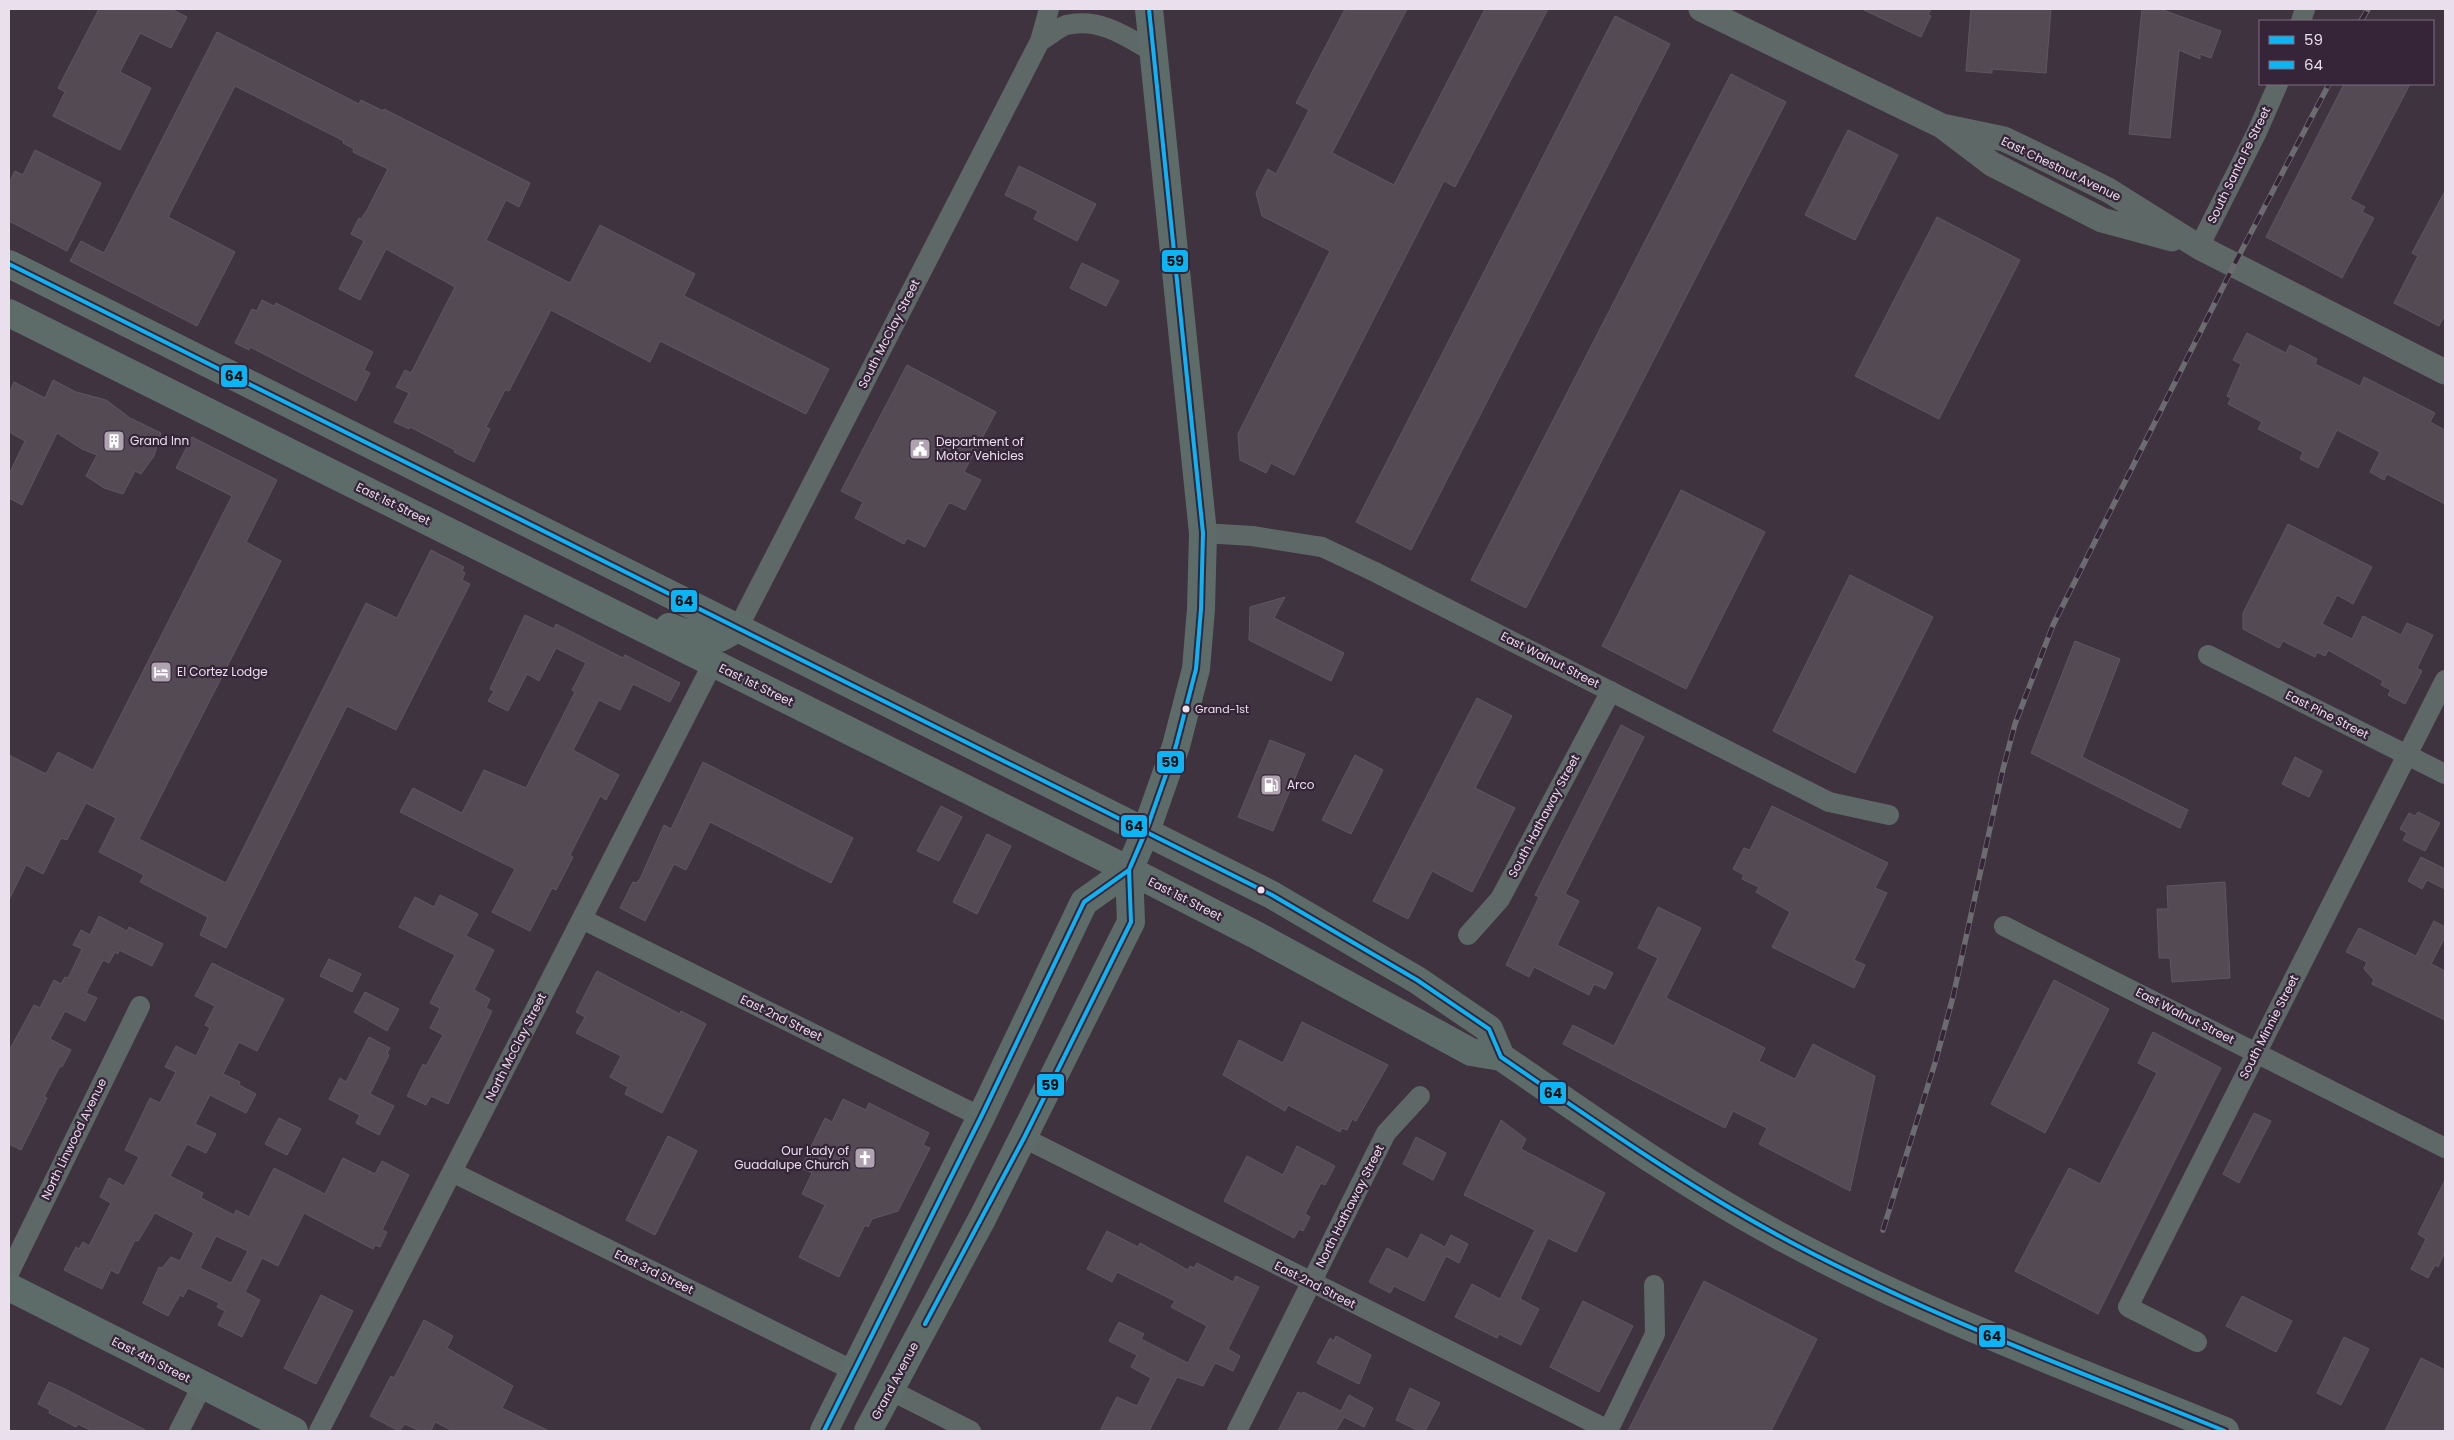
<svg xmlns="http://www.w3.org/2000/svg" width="2454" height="1440" font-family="Poppins,sans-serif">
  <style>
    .building { fill: #534a54; stroke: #5f5760; fill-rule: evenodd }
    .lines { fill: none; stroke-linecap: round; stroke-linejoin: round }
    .minor { stroke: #5e6967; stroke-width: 20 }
    .tertiary { stroke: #5e6967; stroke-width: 25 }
    .secondary { stroke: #5d6c69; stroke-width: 28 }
    .rail-casing { stroke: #6b6c6f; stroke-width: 5.5 }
    .rail { stroke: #362439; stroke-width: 4; stroke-dasharray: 11; stroke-linecap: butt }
    .bus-1-casing { stroke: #362439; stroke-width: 8 }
    .bus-2-casing { stroke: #362439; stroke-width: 8 }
    .bus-1 { stroke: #0db4f3; stroke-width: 4 }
    .bus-2 { stroke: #0db4f3; stroke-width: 4 }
    .bus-dot { fill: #eadfec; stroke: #362439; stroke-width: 2 }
    .labels { text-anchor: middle; stroke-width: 4.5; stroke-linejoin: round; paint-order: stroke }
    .bus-label { font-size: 11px; fill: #eadfec; stroke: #362439; text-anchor: start }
    .street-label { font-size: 12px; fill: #eadfec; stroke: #362439 }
    .poi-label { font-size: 12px; fill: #eadfec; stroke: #362439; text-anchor: start }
    .line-badge { stroke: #362439; stroke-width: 2 }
    .pale-badge-label { font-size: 14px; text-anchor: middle; font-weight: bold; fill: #111 }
  </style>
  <rect width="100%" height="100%" fill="#3e333f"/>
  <path class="building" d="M99 9H171L187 17 171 48 140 33 120 72 151 88 120 150 53 116 65 92 58 88Z
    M1345 9H1407L1332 153 1394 185 1485 9H1548L1455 187 1444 181 1294 475 1271 463 1266 473 1240 460 1238 434 1330 251 1262 216 1256 193 1268 169 1276 174 1309 110 1296 103Z
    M1862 9H1931L1928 15 1931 16 1921 37Z
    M1971 9H2051L2046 73 1992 69V73L1966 71Z
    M2142 9H2160L2221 31 2211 58 2200 54V59L2179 50 2170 138 2129 134Z
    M1615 16 1670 44 1411 550 1356 522Z
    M217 32 359 104 361 100 383 111 384 109 530 183 519 207 506 200 486 240 570 283 600 225 695 274 684 296 829 369 806 414 660 341 650 362 551 310 509 391 505 390 486 427 490 429 474 462 454 452 455 450 410 427 409 429 394 422 409 393 396 387 405 370 411 373 455 287 386 249 360 300 339 289 364 241 351 234 359 218 361 219 367 210 388 169 353 152 354 149 343 143 344 141 235 86 168 217 235 252 197 326 70 261 81 241 104 253Z
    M1731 74 1786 102 1526 608 1471 580Z
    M2344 84H2410L2350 199 2365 207 2362 212 2374 218 2342 278 2266 237Z
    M1848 130 1898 155 1855 240 1805 215Z
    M35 150 101 183 67 251 9 221V183L15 171 23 175Z
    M1019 166 1096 204 1077 241 1034 219 1038 211 1005 195Z
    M2445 191V315L2439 326 2394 303 2418 256 2412 253Z
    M1937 217 2020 260 1939 419 1855 376Z
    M1082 263 1119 281 1106 306 1070 288Z
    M262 300 274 306 276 303 373 352 364 370 370 373 356 401 250 347 249 350 235 343 252 309 257 311Z
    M2247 333 2286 353 2290 345 2317 359 2315 364 2360 386 2364 377 2435 413 2430 422 2445 430V504L2387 474 2384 480 2370 472 2380 452 2337 430 2318 468 2300 459 2303 452 2258 429 2262 422 2228 404 2231 398 2227 396 2241 364 2233 360Z
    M907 365 996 412 964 472 981 480 965 510 951 503 948 504 925 547 907 538 904 544 855 518 863 502 841 491Z
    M53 380 76 392 106 400 130 418 161 433 154 456 141 474 135 471 123 494 104 488 86 476 97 455 82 449 57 433 22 505 9 498V474L25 441 9 432V393L14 382 45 398Z
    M192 437 277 480 246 542 281 561 139 839 226 883 366 603 397 618 431 550 464 567 462 571 465 573 462 580 470 584 396 730 347 706 226 948 200 935 208 917 140 882 144 875 99 852 116 818 86 803 67 840 61 838 43 874 26 865 9 900V755L46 774 58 752 93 770 232 496 176 468Z
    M1681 490 1765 532 1686 689 1602 646Z
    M2288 524 2372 567 2353 604 2337 595 2322 624 2352 639 2363 616 2401 635 2407 623 2433 635 2417 668 2422 671 2405 704 2388 695 2391 690 2381 685 2383 681 2328 650 2325 656 2317 652 2315 657 2283 641 2279 648 2243 629V613Z
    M1850 575 1933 617 1855 773 1773 731Z
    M1285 597 1274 618 1344 653 1331 681 1249 640 1250 607Z
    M525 615 554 629 556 624 623 658 625 655 680 683 670 702 633 684 620 710 599 700 573 750 619 775 606 800 600 796 570 855 573 857 556 890 552 888 530 931 492 912 515 869 400 812 413 788 462 813 484 770 526 788 575 692 572 690 586 663 556 648 539 681 527 674 508 711 488 701 494 691 490 689Z
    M2075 641 2120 659 2082 757 2188 810 2180 828 2031 753Z
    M1477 698 1512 716 1475 788 1515 808 1472 892 1432 871 1408 919 1373 901Z
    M1621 725 1644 737 1565 894 1579 901 1557 945 1613 973 1605 989 1594 984 1589 995 1534 967 1529 977 1506 965 1539 897 1535 895Z
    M1270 740 1305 754 1273 831 1238 817Z
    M1355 755 1383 770 1351 834 1322 820Z
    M2295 757 2322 771 2309 797 2282 784Z
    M703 762 853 838 831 883 710 822 686 870 674 864 645 921 620 908 633 882 636 883 640 879 664 825 671 829Z
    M941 806 962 817 939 861 917 851Z
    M1772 806 1888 863 1875 888 1887 893 1854 960 1865 965 1854 988 1772 947 1790 912 1756 892 1759 887 1742 879 1744 875 1733 869 1744 848 1750 850Z
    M2418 812 2440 823 2425 851 2403 840 2407 833 2400 829 2409 813 2415 816Z
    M987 834 1011 846 977 914 953 902Z
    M2421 857 2445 869V889L2427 880 2422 889 2408 881Z
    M2225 882 2230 978 2172 982 2170 958H2159L2157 909H2168L2167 886Z
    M440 895 478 914 466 936 494 950 474 990 490 999 486 1008 492 1011 448 1104 431 1096 426 1105 407 1096 423 1064 426 1066 443 1035 430 1028 440 1008 430 1003 455 955 399 927 415 897 434 907Z
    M1658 907 1701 928 1666 998 1765 1048 1759 1061 1795 1079 1813 1044 1875 1076 1850 1191 1759 1144 1767 1128 1733 1111 1725 1128 1563 1044 1573 1025 1614 1046 1658 958 1638 948Z
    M99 916 127 931 129 927 163 944 152 966 119 950 118 954 115 952 109 963 103 960 86 993 97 998 85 1021 65 1011 50 1039 71 1050 62 1067 60 1066 44 1097 47 1098 21 1150 9 1144V1051L34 1005 40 1008 54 980 61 984 65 977 68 978 82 949 73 945 81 930 90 935Z
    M2434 921 2445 927V937L2431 964 2445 971V1020L2372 984 2374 980 2364 969 2367 962 2346 952 2359 928 2416 956Z
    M329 959 361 974 352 992 320 976Z
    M212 963 284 999 257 1051 239 1042 223 1074 240 1082 239 1085 256 1094 246 1113 210 1095 195 1124 216 1134 206 1153 187 1144 170 1176 203 1193 201 1198 234 1215 236 1210 249 1217 274 1168 325 1194 343 1158 375 1174 382 1161 409 1175 382 1230 387 1232 380 1247 375 1245 373 1249 304 1213 278 1266 262 1258 245 1292 260 1300 242 1337 218 1325 225 1311 217 1307 219 1303 188 1288 183 1297 180 1295 168 1316 143 1303 159 1267 162 1268 171 1257 180 1261 194 1233 155 1213 138 1241 135 1240 118 1274 111 1270 102 1289 64 1270 76 1247 79 1249 83 1242 89 1246 111 1203 100 1197 109 1178 124 1186 139 1157 125 1150 150 1098 160 1103 176 1072 165 1067 176 1046 196 1056 210 1028 205 1025 215 1006 195 996ZM216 1236 248 1251 231 1283 200 1268Z
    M597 971 680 1014 681 1011 706 1024 662 1113 625 1094 628 1087 610 1077 621 1056 576 1033 585 1017 576 1012Z
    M2054 980 2109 1009 2045 1133 1991 1104Z
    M365 992 399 1009 387 1031 354 1012Z
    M1302 1022 1388 1065 1356 1121 1352 1119 1347 1130 1342 1128 1340 1132 1288 1105 1285 1111 1223 1075 1239 1040 1283 1063Z
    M2153 1032 2221 1068 2098 1314 2015 1271 2069 1168 2100 1184 2157 1073 2138 1063Z
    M369 1037 390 1048 387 1053 389 1055 370 1094 394 1106 379 1135 356 1123 360 1115 329 1099 340 1078 346 1082Z
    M843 1099 866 1110 869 1103 929 1133 923 1145 930 1148 898 1211 872 1219 868 1227 865 1225 839 1277 799 1257 825 1205 802 1194 812 1173 801 1168 825 1118 832 1122Z
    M2254 1113 2271 1121 2239 1183 2223 1174Z
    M279 1118 301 1129 287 1155 265 1144Z
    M1501 1120 1526 1139 1521 1149 1605 1193 1576 1252 1548 1238 1520 1299 1539 1309 1521 1345 1499 1334 1497 1338 1455 1317 1472 1284 1500 1299 1535 1230 1464 1195Z
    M668 1136 697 1151 655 1235 626 1220Z
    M1416 1137 1446 1153 1433 1180 1403 1164Z
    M1297 1146 1335 1166 1325 1185 1321 1183 1305 1214 1310 1217 1303 1231 1299 1229 1294 1238 1224 1201 1247 1156 1283 1175Z
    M2445 1180V1252L2438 1267 2435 1265 2428 1278 2411 1269 2426 1239 2418 1234Z
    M1107 1231 1138 1247 1140 1243 1188 1270 1190 1266 1194 1268 1197 1263 1233 1282 1236 1276 1259 1287 1228 1349 1240 1356 1233 1371 1215 1363 1203 1386 1177 1377 1149 1431H1100L1117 1397 1137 1406 1151 1378 1131 1367 1137 1355 1109 1341 1119 1322 1144 1334 1141 1339 1188 1363 1207 1326 1171 1307 1175 1301 1117 1272 1112 1282 1087 1269Z
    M1421 1234 1445 1247 1451 1235 1468 1244 1459 1263 1446 1256 1424 1301 1394 1286 1390 1293 1369 1282 1387 1248 1408 1259Z
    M1704 1281 1817 1339 1771 1431H1628Z
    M321 1295 353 1311 316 1384 284 1368Z
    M2242 1296 2292 1321 2276 1352 2226 1326Z
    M1583 1301 1633 1326 1599 1392 1550 1367Z
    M424 1320 453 1336 447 1348 513 1386 502 1408 549 1431H453L435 1422 431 1431H420L405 1424 399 1431 370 1416 391 1376 394 1378Z
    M1336 1336 1371 1355 1359 1384 1317 1363 1330 1338 1334 1341Z
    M2344 1337 2369 1349 2341 1405 2317 1393Z
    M2421 1358 2445 1370V1425L2442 1431H2385Z
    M49 1382 63 1388 147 1431H92L78 1424 76 1427 49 1413 50 1410 38 1404Z
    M1410 1388 1440 1403 1425 1431H1419L1396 1420Z
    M1298 1392 1302 1394 1303 1392 1341 1411 1349 1395 1373 1408 1364 1427 1344 1417 1336 1431H1278Z"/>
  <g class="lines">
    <path class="minor" d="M2301 21 2305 9
      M1040 41C1048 37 1058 28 1066 25 1099 17 1126 36 1153 52
      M2199 247 2257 132 2278 84
      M1203 533 1252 536 1322 547 1375 572 1829 802 1889 815
      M738 628 1040 41 1049 9
      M2208 655 2445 774
      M582 919 981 1117
      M2004 926 2445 1148
      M1468 935 1500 899 1611 691
      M1024 1138 1608 1430
      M452 1172 856 1372
      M9 1273 140 1006
      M2197 1342 2128 1307 2445 680
      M890 1390 971 1431
      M179 1431 202 1386
      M319 1431 713 663
      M1237 1431 1386 1133 1420 1096
      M1608 1431 1655 1334 1654 1285"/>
    <path class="tertiary" d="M1701 9 1942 126 1992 164 2102 220 2172 239
      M1942 126 2004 139 2025 149 2108 190 2199 247 2445 372"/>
    <path class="secondary" d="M9 264 1272 895 1417 980 1489 1029 1501 1057
      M9 313 1129 870 1256 935 1471 1052 1501 1057C1591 1118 1678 1181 1774 1233 1918 1312 2073 1369 2225 1431
      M669 627 696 637 720 638 738 628
      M9 1287 294 1431
      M824 1431 981 1117 1084 902 1129 870
      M868 1431 983 1217 1131 922 1129 870 1146 831 1176 746 1196 669 1201 609 1203 533 1149 9"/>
    <g class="rail-casing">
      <path id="rail" d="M2361 21 2368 9
        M1883 1230 1935 1063 1953 997 2003 769 2015 724 2053 625 2234 265 2329 84"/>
    </g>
    <use href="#rail" class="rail"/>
    <g class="bus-1-casing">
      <path id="bus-1" d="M925 1324 1024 1138 1131 922 1129 870 1143 837
        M824 1431 981 1117 1084 902 1129 870 1146 831 1176 746 1196 669 1201 609 1203 533 1149 9"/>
    </g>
    <g class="bus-2-casing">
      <path id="bus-2" d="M9 264 1272 895 1417 980 1489 1029 1501 1057C1590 1118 1679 1181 1774 1233 1918 1312 2073 1369 2225 1431"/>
    </g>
    <use href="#bus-1" class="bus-1"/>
    <use href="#bus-2" class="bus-2"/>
  </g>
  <defs>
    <g id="building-square" transform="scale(1.125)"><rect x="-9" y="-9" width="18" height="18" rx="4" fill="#aea3af" stroke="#362439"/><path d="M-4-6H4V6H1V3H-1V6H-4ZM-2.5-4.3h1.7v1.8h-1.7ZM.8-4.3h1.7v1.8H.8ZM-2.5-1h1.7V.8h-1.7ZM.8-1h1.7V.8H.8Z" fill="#fff"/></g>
    <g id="civic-square" transform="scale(1.125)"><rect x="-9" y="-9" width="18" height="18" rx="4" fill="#aea3af" stroke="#362439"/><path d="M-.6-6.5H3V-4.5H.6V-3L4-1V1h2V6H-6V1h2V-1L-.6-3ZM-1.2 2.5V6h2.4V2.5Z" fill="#fff"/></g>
    <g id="hotel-square" transform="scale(1.125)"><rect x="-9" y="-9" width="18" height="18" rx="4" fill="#aea3af" stroke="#362439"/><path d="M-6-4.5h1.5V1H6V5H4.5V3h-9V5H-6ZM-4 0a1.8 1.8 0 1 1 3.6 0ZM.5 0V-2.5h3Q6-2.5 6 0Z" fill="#fff"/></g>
    <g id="fuel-square" transform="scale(1.125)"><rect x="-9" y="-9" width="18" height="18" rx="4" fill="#aea3af" stroke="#362439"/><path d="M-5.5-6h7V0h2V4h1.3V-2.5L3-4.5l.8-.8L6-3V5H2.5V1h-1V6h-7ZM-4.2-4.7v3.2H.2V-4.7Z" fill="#fff"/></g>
    <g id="church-square" transform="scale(1.125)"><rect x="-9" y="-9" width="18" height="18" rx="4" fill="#aea3af" stroke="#362439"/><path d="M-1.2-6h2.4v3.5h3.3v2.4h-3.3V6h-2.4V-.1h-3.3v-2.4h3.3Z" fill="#fff"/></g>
  </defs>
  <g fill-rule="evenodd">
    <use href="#building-square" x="114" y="441"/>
    <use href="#civic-square" x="920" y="449"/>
    <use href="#hotel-square" x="161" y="672"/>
    <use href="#fuel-square" x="1271" y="785"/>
    <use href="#church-square" x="865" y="1158"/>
  </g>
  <g class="bus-dot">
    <circle cx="1186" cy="709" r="4.5"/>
    <circle cx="1261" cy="890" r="4.5"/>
  </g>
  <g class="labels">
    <g class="bus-label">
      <text x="1195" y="713">Grand-1st</text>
    </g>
    <g class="street-label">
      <text transform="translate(2239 165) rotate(-64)" y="4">South Santa Fe Street</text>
      <text transform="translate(2061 169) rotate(26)" y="4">East Chestnut Avenue</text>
      <text transform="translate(889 334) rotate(-63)" y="4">South McClay Street</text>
      <text transform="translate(393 504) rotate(26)" y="4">East 1st Street</text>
      <text transform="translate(1550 660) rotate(27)" y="4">East Walnut Street</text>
      <text transform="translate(756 685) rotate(26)" y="4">East 1st Street</text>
      <text transform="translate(2327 715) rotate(27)" y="4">East Pine Street</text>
      <text transform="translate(1544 816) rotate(-62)" y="4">South Hathaway Street</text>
      <text transform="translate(1185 899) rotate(27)" y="4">East 1st Street</text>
      <text transform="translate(2185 1016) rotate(27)" y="4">East Walnut Street</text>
      <text transform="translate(781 1018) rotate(26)" y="4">East 2nd Street</text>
      <text transform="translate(2269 1027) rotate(-63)" y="4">South Minnie Street</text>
      <text transform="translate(516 1047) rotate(-63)" y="4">North McClay Street</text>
      <text transform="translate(74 1139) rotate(-64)" y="4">North Linwood Avenue</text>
      <text transform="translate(1350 1206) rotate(-63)" y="4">North Hathaway Street</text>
      <text transform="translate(654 1272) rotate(26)" y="4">East 3rd Street</text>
      <text transform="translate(1315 1285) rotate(27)" y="4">East 2nd Street</text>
      <text transform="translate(151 1360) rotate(27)" y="4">East 4th Street</text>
      <text transform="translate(895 1381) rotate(-62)" y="4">Grand Avenue</text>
    </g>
    <g class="poi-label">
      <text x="130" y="445">Grand Inn</text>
      <text x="936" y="446">Department of<tspan x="936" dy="14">Motor Vehicles</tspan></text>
      <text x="177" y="676">El Cortez Lodge</text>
      <text x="1287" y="789">Arco</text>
      <text x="849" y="1155" text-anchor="end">Our Lady of<tspan x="849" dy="14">Guadalupe Church</tspan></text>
    </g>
  </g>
  <g class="line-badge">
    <rect x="1161" y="249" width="28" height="24" rx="5" fill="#0db4f3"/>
    <rect x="220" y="364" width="28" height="24" rx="5" fill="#0db4f3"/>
    <rect x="670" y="589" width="28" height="24" rx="5" fill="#0db4f3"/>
    <rect x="1156" y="750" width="29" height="24" rx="5" fill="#0db4f3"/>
    <rect x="1120" y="814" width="28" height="24" rx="5" fill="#0db4f3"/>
    <rect x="1036" y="1073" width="29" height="24" rx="5" fill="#0db4f3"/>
    <rect x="1539" y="1081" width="28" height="24" rx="5" fill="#0db4f3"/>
    <rect x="1978" y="1324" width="28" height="24" rx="5" fill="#0db4f3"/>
  </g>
  <g class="pale-badge-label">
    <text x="1175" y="266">59</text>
    <text x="234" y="381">64</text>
    <text x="684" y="606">64</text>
    <text x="1170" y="767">59</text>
    <text x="1134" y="831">64</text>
    <text x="1050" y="1090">59</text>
    <text x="1553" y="1098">64</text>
    <text x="1992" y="1341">64</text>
  </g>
  <rect width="2454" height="1440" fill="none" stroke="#eadfec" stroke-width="20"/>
  <rect x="2259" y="20" width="175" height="65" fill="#362439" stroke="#7e6f81"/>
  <rect x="2269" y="36" width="25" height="8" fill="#0db4f3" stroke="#7e6f81"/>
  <text x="2304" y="45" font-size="15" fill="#eadfec">59</text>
  <rect x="2269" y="61" width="25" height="8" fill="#0db4f3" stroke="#7e6f81"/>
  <text x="2304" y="70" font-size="15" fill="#eadfec">64</text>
</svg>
